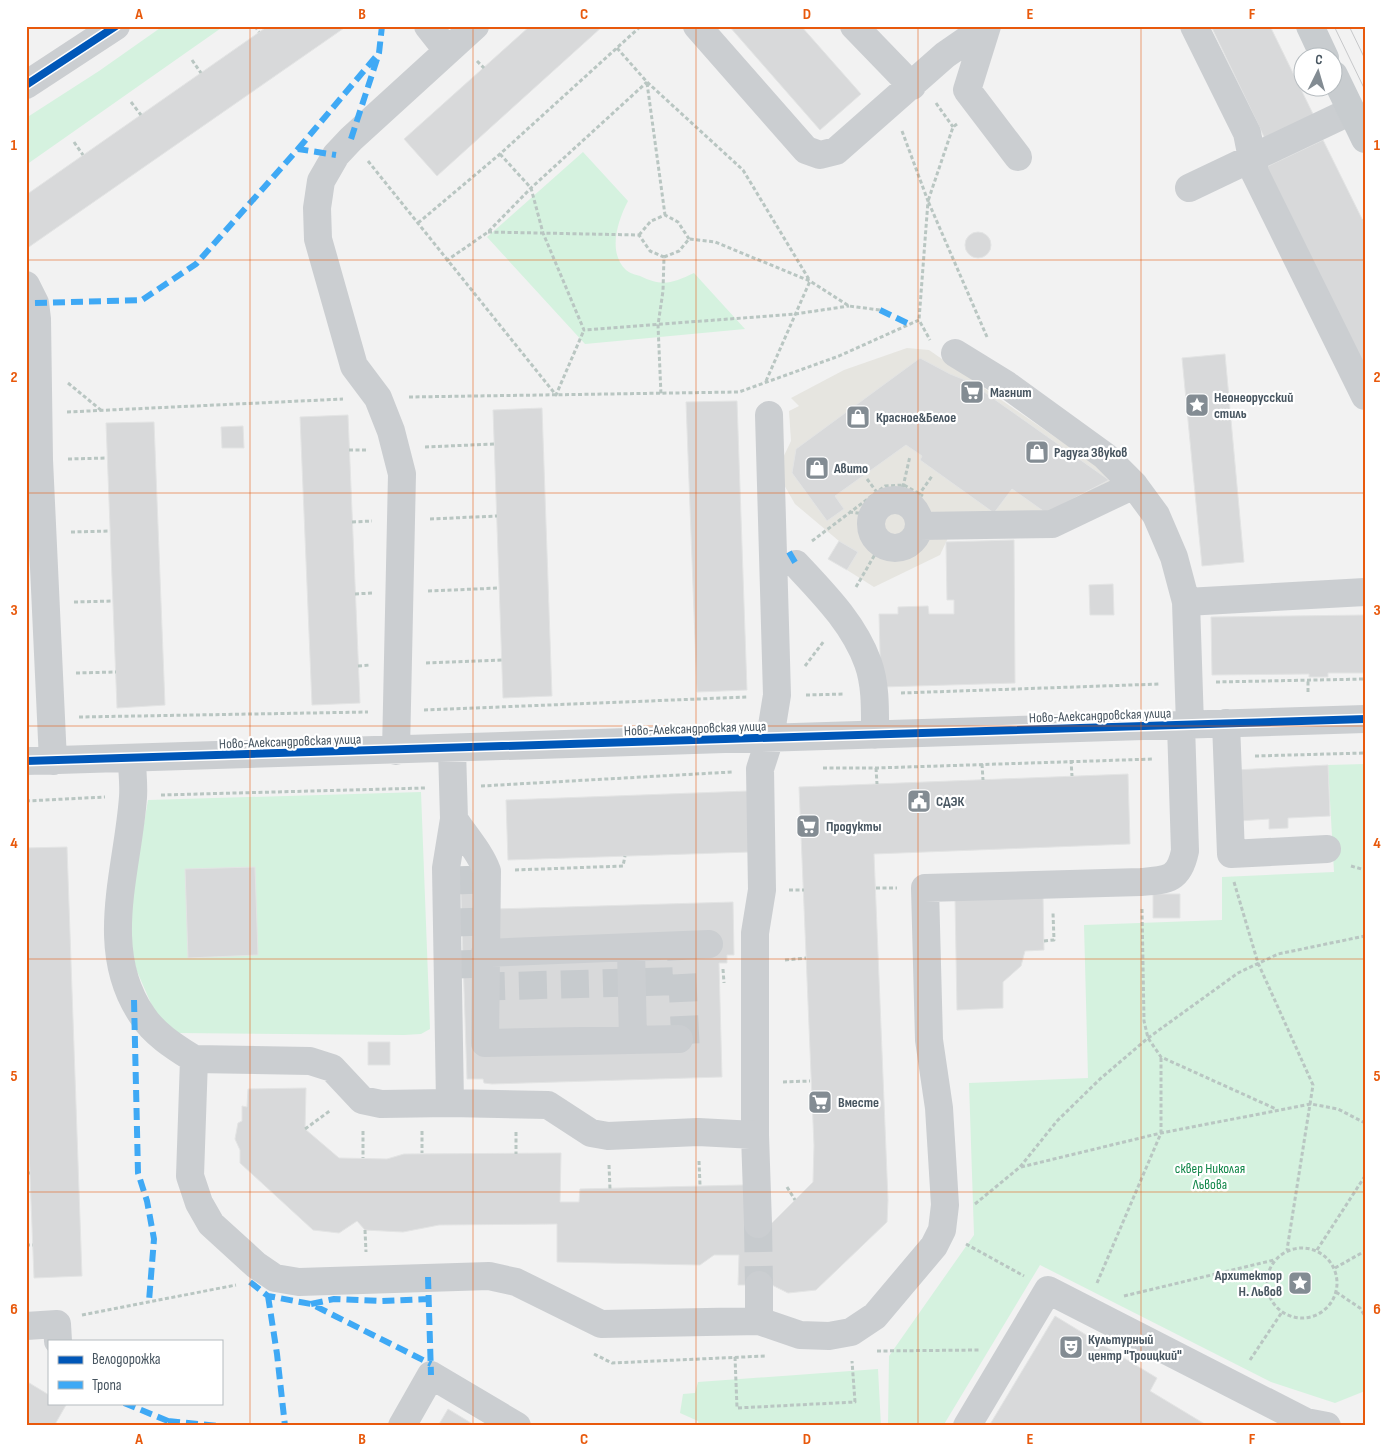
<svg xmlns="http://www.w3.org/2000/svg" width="1391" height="1452" font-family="'Sofia Sans Condensed',sans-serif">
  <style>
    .commercial { fill: #e6e5e0 }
    .green { fill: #d5f2df }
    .building { fill: #d8d9da; stroke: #e3e4e4 }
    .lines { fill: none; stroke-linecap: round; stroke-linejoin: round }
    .minor-tunnel { stroke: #c7cbce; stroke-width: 28; stroke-dasharray: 28 14; stroke-linecap: butt }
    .path { stroke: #b9c6c2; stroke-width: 3; stroke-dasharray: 4 2.5; stroke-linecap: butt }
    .minor { stroke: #cbced1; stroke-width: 28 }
    .major { stroke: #c8cccf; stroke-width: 28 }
    .tram { stroke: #c7c8ca; stroke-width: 1 }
    .quiet { stroke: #3fa9f5; stroke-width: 6; stroke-dasharray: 12 6; stroke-linecap: butt }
    .cycleway-casing { stroke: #fff; stroke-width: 11 }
    .cycleway { stroke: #0057b8; stroke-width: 8 }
    .grid { fill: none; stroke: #e8590c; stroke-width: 1; stroke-opacity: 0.55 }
    .labels { text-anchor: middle; stroke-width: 4.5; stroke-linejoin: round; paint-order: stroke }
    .poi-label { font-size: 14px; font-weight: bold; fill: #475560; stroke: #fff; text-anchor: start }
    .street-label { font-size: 14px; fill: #475560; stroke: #fff }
    .park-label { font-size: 14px; fill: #128649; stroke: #fff }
    .neatline { fill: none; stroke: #e8590c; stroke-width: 2 }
    .grid-label { font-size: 16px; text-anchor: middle; font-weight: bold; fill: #e8590c }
  </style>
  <rect width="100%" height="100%" fill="#f2f2f2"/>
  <path class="commercial" d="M907 348 929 350 1113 477 1114 491 1052 520 956 521 940 555 874 587 847 570 858 552 839 541 795 504 783 483 781 462 791 441 789 411 799 406 791 398 844 370Z"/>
  <path class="green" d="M163 26H224L26 165V118L99 71Z
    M583 152 628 201C618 220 607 252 626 270 629 273 636 275 640 276 662 287 673 283 694 273L745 329 585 344 487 237Z
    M1365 764V1391L1335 1403 1271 1382 1040 1265 943 1426H888L889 1356 974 1235 969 1083 1088 1078 1084 925 1222 920V877L1334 872 1328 765Z
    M421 792 430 1029 421 1034 404 1035 178 1033 156 1015 136 969 127 923 148 800Z
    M878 1369 881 1426H699L698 1421 680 1413 683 1394 695 1393 698 1382Z"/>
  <path class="building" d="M268 26H347L26 249V195Z
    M530 26H603L437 176 404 139Z
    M729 26H801L861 94 820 130Z
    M1211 26H1270L1315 118 1266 141Z
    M1323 140 1365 225V370L1266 167Z
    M965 245a13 13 0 1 1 26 0a13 13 0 1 1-26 0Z
    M1225 354 1244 562 1202 566 1182 358Z
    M920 358 950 374 970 382 1109 480 1046 513 1012 489 994 513 920 460 922 456 906 445 835 496 844 509 827 521 792 473 796 449Z
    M737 401 747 690 697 692 686 402Z
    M542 408 552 696 503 698 493 410Z
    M348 415 360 703 312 705 300 417Z
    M154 422 165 705 117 708 106 423Z
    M243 426 244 448H222L221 427Z
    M1014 540 1015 683 881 687 879 614H898V607L928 606 929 614H954V600H947L946 542Z
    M839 541 858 552 847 570 828 559Z
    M1113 584 1114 615H1090L1089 585Z
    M1364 615 1365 673H1328V677H1309V674L1212 675 1211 617Z
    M1328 765 1330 816 1288 818V828L1269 829V819L1238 821 1235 770Z
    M1128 774 1130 844 874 854 888 1200 887 1222 816 1290 788 1293 772 1285H738L739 1255H714L700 1265 557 1262V1224L439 1225 403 1232 365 1230 357 1221 339 1233 313 1230 240 1163V1150L235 1139 238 1123 242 1121V1106L247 1107 248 1089 306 1088 305 1129 339 1158 387 1159 404 1154 561 1153 560 1202H579L580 1189 744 1185 771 1224 813 1182 814 1146 799 787Z
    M748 791 750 852 508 860 506 800Z
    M67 847 82 1276 34 1278 26 1073V848Z
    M477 866 496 909 733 902 734 955H727V963H719L722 1077 492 1084 484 1083 483 1079H467L460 867Z
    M255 867 258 955 188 958 185 869Z
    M1153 894H1180V918H1153Z
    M1043 896 1044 950 1025 951 1021 966 1003 982V1008L957 1010 955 898Z
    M368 1042H390V1065H368Z
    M1055 1316 1157 1378 1150 1391 1208 1426H989Z
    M26 1381 49 1395V1403L66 1405 54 1426H26Z
    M448 1409 476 1426H438Z"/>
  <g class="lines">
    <path class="minor-tunnel" d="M468 866 472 987 682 981
      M680 932 686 1054
      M758 1224 759 1285"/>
    <path class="path" d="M255 26 259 32
      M617 48 647 82 743 170 810 281
      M192 60 201 73
      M477 61 484 68
      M647 83 665 215
      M131 102 141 115
      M936 103 953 127
      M957 124 953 127 928 201 987 337
      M902 131 928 201 919 320
      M74 142 83 155
      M500 154 531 188 543 233 584 330 795 314 849 306
      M368 161 556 395 584 330
      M1363 221 1365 220
      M418 223 500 154 641 26
      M488 232 639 235 650 251 664 257 663 291 658 325 661 395
      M639 235 651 221 665 215 678 222 689 239
      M664 257 679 251 689 239 715 242 810 281 849 306 880 310
      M446 261 488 232 531 188 647 82
      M766 381 810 281
      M68 383 102 411
      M409 397 739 392 839 356 919 320 930 340
      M67 412 343 399
      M425 447 494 444
      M349 450H366
      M68 459 107 458
      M867 479 884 502
      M918 496 932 476
      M900 500 910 456
      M849 512 872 515
      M430 519 497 516
      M352 522 372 521
      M71 532 110 531
      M812 541 885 486 904 485 923 496
      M856 587 881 544
      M428 591 499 588
      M355 594 372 593
      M74 602 113 601
      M426 663 502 660
      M358 666 370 665
      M805 666 824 641
      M76 673 116 672
      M1216 682 1365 679
      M1308 692V681
      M901 693 1160 684
      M806 695 845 694
      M424 710 748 697
      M79 717 368 712
      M1255 756 1365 753
      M1071 760 1072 776
      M982 764 983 780
      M823 768H876L1154 759
      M876 768 877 784
      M481 786 732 772
      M161 795 425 788
      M26 801 105 797
      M1351 866 1365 870
      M515 870 623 866 625 856
      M1234 882 1258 963 1313 1085 1287 1250
      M876 888H897
      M789 890H804
      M1142 909 1144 1021 1148 1038 1161 1057 1276 1109
      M1044 941 1054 940 1053 913
      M785 960 806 958
      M723 969 724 983
      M783 1082 810 1081
      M26 1101H27
      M305 1129 331 1110
      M363 1131V1158
      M422 1131V1153
      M516 1132V1154
      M699 1161 700 1185
      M609 1165 610 1189
      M1021 1167 1161 1133 1311 1104 1338 1109 1365 1123
      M26 1173H30
      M787 1187 795 1200
      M975 1204 1020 1167 1057 1121 1100 1079 1148 1038 1238 973 1278 954 1365 936
      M365 1230 366 1252
      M966 1244 1024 1276
      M26 1245H33
      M1267 1283a35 35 0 1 1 70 0a35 35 0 1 1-70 0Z
      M1317 1250 1365 1176
      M1335 1268 1365 1251
      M1097 1283 1161 1133V1057
      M1336 1292 1360 1308 1365 1316
      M1124 1296 1274 1260
      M82 1315 236 1285
      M877 1351 979 1350
      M594 1354 612 1363 765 1356
      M735 1357 737 1408 855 1402 852 1361
      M1250 1360 1282 1312"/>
    <path class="minor" d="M428 26 447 50
      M697 26 806 150 820 155 836 151 945 55 987 26
      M854 26 912 86
      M987 26 967 90 1018 157
      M1194 26 1247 133 1255 173 1365 396
      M26 85 116 26
      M1189 188 1351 111
      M26 285 35 303 37 319 39 460 53 761
      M955 353 1007 385 1105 456 1134 485 1156 515 1174 557 1186 602 1190 725
      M871 524a24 24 0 1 1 48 0a24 24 0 1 1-48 0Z
      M919 526 1052 524 1134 485
      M796 564C824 594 854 624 868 663 876 685 875 711 875 735
      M1186 602 1365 592
      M1226 723 1231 854 1327 849
      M396 751 402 474 391 431 378 398 354 366 318 239 317 208 321 181 336 155 351 139 475 26
      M132 759C132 771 134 785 133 797 128 870 97 949 142 1015 154 1034 175 1047 194 1059L190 1176 199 1203 211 1224 256 1265 275 1278 299 1282 489 1276 516 1282 601 1324 759 1321 800 1335 829 1336 851 1332 875 1316 934 1246 942 1230 945 1205 939 1108 929 1040 925 888 1141 882C1168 880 1179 880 1185 851L1181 725
      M26 761 1365 719
      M454 819C465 836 480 852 487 871L485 1043 679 1039
      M631 949 633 1040
      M485 953 709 944
      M194 1059 310 1061 332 1068 362 1100 381 1104 450 1103 446 868 454 819 452 749
      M450 1103 548 1105 591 1133 608 1136 698 1132 755 1135V933L762 890 760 769 770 738 777 695 769 415
      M755 1135 758 1224
      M759 1285V1321
      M26 1326 57 1324 58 1341
      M402 1426 431 1375 517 1426
      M967 1426 1048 1290 1306 1422 1327 1426"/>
    <path class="major" d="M1310 26 1325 58
      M1334 75 1365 139"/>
    <path class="tram" d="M1334 26 1365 90
      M1349 26 1365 59"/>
    <path class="quiet" d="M351 139 379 53 382 26
      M298 149 379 53
      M35 303 142 300 196 264 298 149 336 155
      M880 310 909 324
      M789 552 796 564
      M134 1000 138 1173 147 1201 154 1239 149 1301
      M428 1277 431 1375
      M250 1282 268 1296 311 1304 431 1364
      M268 1296 277 1354 285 1426
      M311 1304 334 1299 381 1301 428 1299
      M124 1403 168 1421 172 1426
      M168 1421 219 1426"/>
    <g class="cycleway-casing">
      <path id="cycleway" d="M26 85 116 26
        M26 761 1365 719"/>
    </g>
    <use href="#cycleway" class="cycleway"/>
  </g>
  <path class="grid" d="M250 26V1426M473 26V1426M696 26V1426M918 26V1426M1141 26V1426M26 260H1365M26 493H1365M26 726H1365M26 959H1365M26 1192H1365"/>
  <defs>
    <g id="supermarket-square" transform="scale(1.25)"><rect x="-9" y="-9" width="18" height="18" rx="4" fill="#838c93" stroke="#fff"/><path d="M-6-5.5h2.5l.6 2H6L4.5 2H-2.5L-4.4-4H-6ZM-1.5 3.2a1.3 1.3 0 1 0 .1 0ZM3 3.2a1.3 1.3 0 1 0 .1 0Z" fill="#fff"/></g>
    <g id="sight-square" transform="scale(1.25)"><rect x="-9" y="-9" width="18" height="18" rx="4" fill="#838c93" stroke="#fff"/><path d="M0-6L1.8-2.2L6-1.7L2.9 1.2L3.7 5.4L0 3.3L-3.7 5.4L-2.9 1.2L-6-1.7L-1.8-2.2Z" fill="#fff"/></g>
    <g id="shop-square" transform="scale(1.25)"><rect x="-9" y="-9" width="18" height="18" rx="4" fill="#838c93" stroke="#fff"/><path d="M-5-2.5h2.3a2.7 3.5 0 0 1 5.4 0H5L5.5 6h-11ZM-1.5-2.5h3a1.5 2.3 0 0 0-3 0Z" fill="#fff"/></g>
    <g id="civic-square" transform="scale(1.25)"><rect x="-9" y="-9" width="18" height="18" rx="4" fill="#838c93" stroke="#fff"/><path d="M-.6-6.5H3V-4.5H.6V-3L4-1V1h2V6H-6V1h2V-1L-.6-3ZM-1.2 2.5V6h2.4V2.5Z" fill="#fff"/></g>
    <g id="theatre-square" transform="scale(1.25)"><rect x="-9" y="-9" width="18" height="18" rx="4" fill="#838c93" stroke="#fff"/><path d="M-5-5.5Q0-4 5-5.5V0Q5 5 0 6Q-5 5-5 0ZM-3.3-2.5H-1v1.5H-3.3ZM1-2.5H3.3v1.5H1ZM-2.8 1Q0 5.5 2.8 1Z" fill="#fff"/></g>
  </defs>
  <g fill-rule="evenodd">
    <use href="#supermarket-square" x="972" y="392"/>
    <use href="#sight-square" x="1197" y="405"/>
    <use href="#shop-square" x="858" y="417"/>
    <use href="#shop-square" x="1037" y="452"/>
    <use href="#shop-square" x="817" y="468"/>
    <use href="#civic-square" x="919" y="801"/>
    <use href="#supermarket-square" x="808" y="826"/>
    <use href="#supermarket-square" x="820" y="1102"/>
    <use href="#sight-square" x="1300" y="1283"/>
    <use href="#theatre-square" x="1071" y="1347"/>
  </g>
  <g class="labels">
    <g class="poi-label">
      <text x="990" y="397">Магнит</text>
      <text x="1214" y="402">Неонеорусский<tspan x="1214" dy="16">стиль</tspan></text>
      <text x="876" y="422">Красное&amp;Белое</text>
      <text x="1054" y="457">Радуга Звуков</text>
      <text x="834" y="473">Авито</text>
      <text x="936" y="806">СДЭК</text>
      <text x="826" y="831">Продукты</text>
      <text x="838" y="1107">Вместе</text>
      <text x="1282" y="1280" text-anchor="end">Архитектор<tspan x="1282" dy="16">Н. Львов</tspan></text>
      <text x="1088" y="1344">Культурный<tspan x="1088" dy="16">центр "Троицкий"</tspan></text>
    </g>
    <g class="street-label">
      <text transform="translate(1100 715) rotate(-2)" y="5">Ново-Александровская улица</text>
      <text transform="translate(695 728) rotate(-2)" y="5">Ново-Александровская улица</text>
      <text transform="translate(290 741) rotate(-2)" y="5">Ново-Александровская улица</text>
    </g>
    <g class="park-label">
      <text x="1210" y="1173">сквер Николая<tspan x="1210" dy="16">Львова</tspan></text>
    </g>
  </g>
  <rect width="1391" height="1452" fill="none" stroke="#ffffff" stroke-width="55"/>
  <rect x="48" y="1340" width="175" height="65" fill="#ffffff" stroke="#b5bbbf"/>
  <rect x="58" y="1356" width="25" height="8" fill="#0057b8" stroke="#b5bbbf"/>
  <text x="92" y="1364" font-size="15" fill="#475560">Велодорожка</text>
  <rect x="58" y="1381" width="25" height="8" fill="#3fa9f5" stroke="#b5bbbf"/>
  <text x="92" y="1390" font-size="15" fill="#475560">Тропа</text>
  <g transform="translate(1318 72) rotate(5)"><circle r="24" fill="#ffffff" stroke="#b5bbbf"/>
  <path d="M0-4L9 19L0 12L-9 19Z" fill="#838c93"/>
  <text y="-8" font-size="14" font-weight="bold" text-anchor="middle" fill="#475560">С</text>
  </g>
  <rect x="28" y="28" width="1336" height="1396" class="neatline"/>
  <g class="grid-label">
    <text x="139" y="19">A</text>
    <text x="362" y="19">B</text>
    <text x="584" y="19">C</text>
    <text x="807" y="19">D</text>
    <text x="1030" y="19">E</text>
    <text x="1252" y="19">F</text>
    <text x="14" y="150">1</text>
    <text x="1377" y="150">1</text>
    <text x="14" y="382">2</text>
    <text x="1377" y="382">2</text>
    <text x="14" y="615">3</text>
    <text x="1377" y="615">3</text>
    <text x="14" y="848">4</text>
    <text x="1377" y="848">4</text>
    <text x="14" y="1081">5</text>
    <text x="1377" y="1081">5</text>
    <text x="14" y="1314">6</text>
    <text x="1377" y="1314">6</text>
    <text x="139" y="1444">A</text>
    <text x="362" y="1444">B</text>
    <text x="584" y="1444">C</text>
    <text x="807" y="1444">D</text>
    <text x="1030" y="1444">E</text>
    <text x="1252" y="1444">F</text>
  </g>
</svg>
